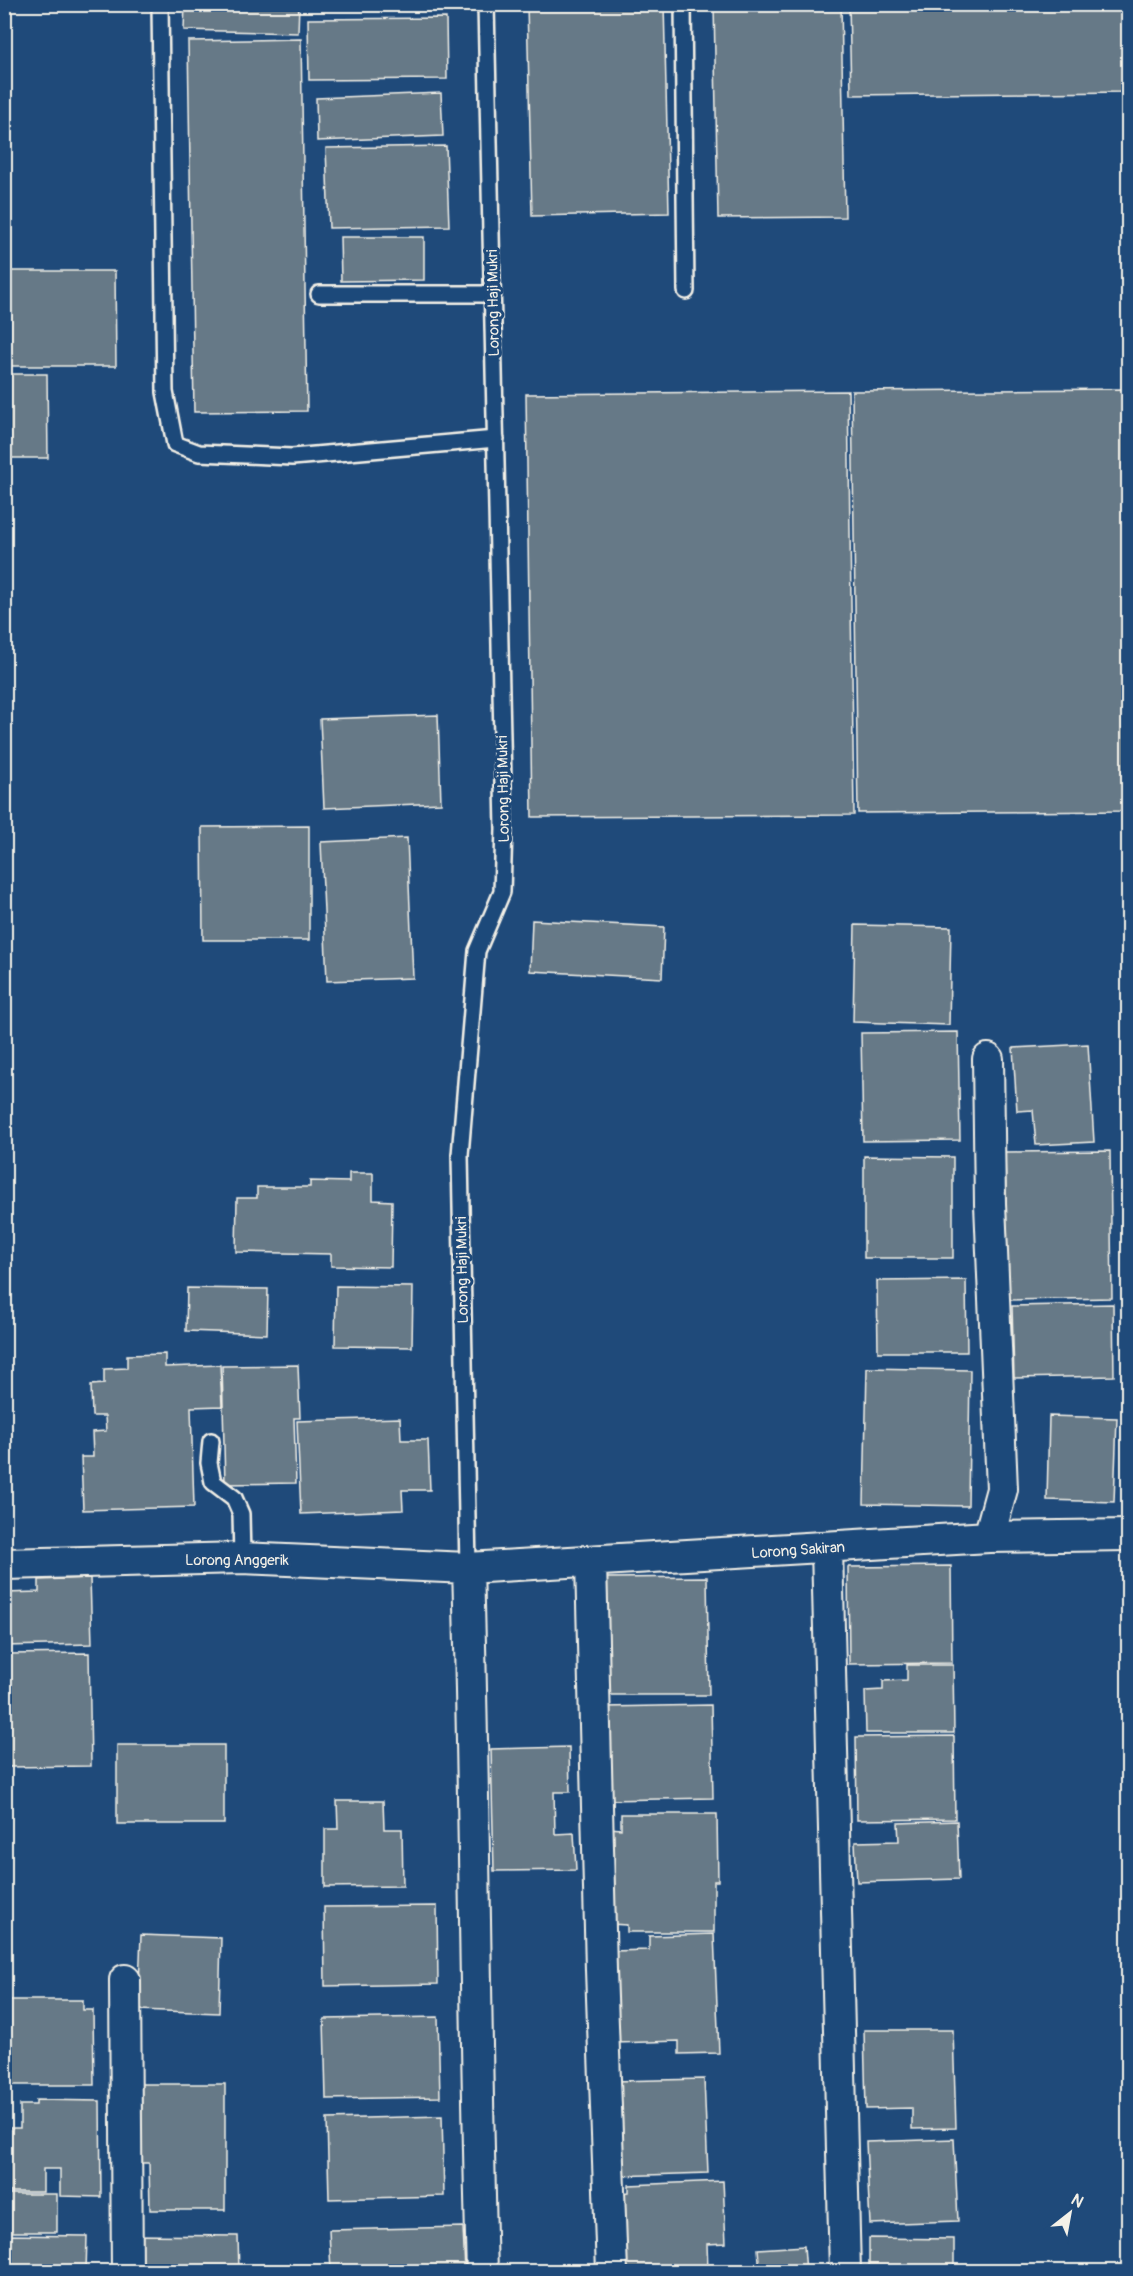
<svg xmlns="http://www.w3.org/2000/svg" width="1133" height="2276" font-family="Pangolin,sans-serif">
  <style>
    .building { fill: #667987; stroke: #f4f1e8; stroke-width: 1.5 }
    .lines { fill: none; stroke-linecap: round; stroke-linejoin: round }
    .lane-casing { stroke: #f4f1e8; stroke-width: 20 }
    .street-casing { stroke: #f4f1e8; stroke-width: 34 }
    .lane { stroke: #1f4a7a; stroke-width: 15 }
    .street { stroke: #1f4a7a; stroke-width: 30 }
    .labels { text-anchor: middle; stroke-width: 6; stroke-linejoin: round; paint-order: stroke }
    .street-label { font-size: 15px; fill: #f4f1e8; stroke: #1f4a7a }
  </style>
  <rect width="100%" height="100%" fill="#1f4a7a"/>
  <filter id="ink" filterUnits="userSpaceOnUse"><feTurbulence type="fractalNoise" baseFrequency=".0167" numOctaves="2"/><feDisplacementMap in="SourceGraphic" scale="12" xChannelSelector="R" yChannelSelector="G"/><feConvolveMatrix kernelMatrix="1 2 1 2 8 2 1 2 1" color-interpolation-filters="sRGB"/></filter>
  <g filter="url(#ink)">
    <path class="building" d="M185 4H299L298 33 184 30Z
      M527 4H664L669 213 532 216Z
      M714 4H841L845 217 718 218Z
      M849 4H1128V92L851 95Z
      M446 18 447 79 309 80 308 19Z
      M301 39 307 411 194 412 188 41Z
      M441 93 443 136 317 141 316 98Z
      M446 146 449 226 329 228 326 148Z
      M340 237H424V280L341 281Z
      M4 271H115L116 366H4Z
      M4 374H47L48 458H4Z
      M1128 389V811L858 813 852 391Z
      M848 391 854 815 532 817 526 394Z
      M438 715 441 803 324 808 320 719Z
      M309 826V940H203L202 827Z
      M407 838 413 978 327 981 321 842Z
      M532 920 664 927 662 978 530 971Z
      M855 925 951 927 949 1025 853 1022Z
      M958 1032 960 1140 863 1141 861 1033Z
      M1088 1044 1094 1142 1036 1145 1033 1110 1017 1111 1013 1048Z
      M1110 1151 1112 1298 1008 1300 1005 1152Z
      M864 1156 953 1157V1258H864Z
      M349 1173H373V1200L392 1201 391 1267 331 1266V1254L236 1252 237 1198H257V1187H310V1181L349 1182Z
      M966 1280 967 1352H878L877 1281Z
      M336 1286 413 1287 412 1347 335 1346Z
      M187 1288 268 1289 267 1334 186 1331Z
      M1113 1304 1114 1376 1014 1378 1012 1306Z
      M165 1354V1367L220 1365 222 1406 191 1407 194 1507 83 1510 81 1457H93L92 1432 106 1431 105 1416H92L91 1385 104 1384V1369L127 1368V1355Z
      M298 1365 300 1418H294L296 1483 225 1484 222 1366Z
      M867 1368 970 1370 968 1506 864 1504Z
      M1049 1416 1117 1418 1114 1502 1047 1500Z
      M400 1418 401 1440H428L430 1490H402L403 1510 301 1514 297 1421Z
      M951 1566 952 1663 849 1664 848 1567Z
      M707 1577 709 1695H608L607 1578Z
      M90 1578 92 1644 4 1646V1593L39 1592V1580Z
      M89 1653 91 1766 8 1767 6 1654Z
      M907 1665H953L954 1733H866L865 1691 883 1690V1681L907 1680Z
      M711 1705 713 1798 607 1800 605 1707Z
      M954 1736 955 1819 857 1820 856 1737Z
      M117 1745H224V1824H117Z
      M569 1747 570 1792H554L555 1834 574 1833 576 1870 494 1871 491 1749Z
      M337 1801H383L384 1829H402L403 1886 325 1887V1829H338Z
      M621 1814H717L718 1881H714V1932H627V1925L610 1924V1828L621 1829Z
      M957 1821 959 1879 857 1882 855 1842 899 1841 898 1823Z
      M437 1906 438 1984 325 1986 324 1907Z
      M714 1934 719 2053 679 2054V2041L616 2043 612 1951 649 1950V1936Z
      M141 1935 221 1938 219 2013 138 2010Z
      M8 2000H83V2010H93L94 2085H4V2010H9Z
      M438 2017 440 2097 326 2099 324 2019Z
      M864 2030H953L956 2128 912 2129V2108L866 2109Z
      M704 2079 708 2173 617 2176 613 2081Z
      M131 2084H225V2210H150L149 2163H132Z
      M36 2100 100 2101 101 2197 60 2196V2169H43V2192H4V2128H20V2105H36Z
      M442 2116 444 2196 329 2199 327 2119Z
      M954 2139 958 2221 870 2224 866 2142Z
      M723 2181 726 2243 707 2244 708 2272H617L613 2193 629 2192V2185Z
      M4 2194H57V2232H4Z
      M463 2227 465 2272H331L329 2230Z
      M4 2235 87 2236 86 2272H4Z
      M131 2235 238 2236 239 2272H132Z
      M869 2238 954 2239V2272H869Z
      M804 2246 806 2272H760L758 2249Z"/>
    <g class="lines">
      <g class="lane-casing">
        <path id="lane" d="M160 4 165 392 175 444 199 453 292 457 496 439
          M683 4 686 291
          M319 294H493
          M211 1441 209 1463 213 1482 234 1498 241 1514 242 1558
          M468 1568 460 1155 477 951 502 892 504 829 486 4"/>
      </g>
      <g class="street-casing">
        <path id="street" d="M988 1059 990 1204 1002 1489 989 1537
          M827 1548 845 2272
          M591 1562 601 1970 612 2272
          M4 1564 242 1558 468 1568 989 1537 1128 1535
          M468 1568C475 1803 475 2037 482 2272
          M125 1980 127 2272"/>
      </g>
      <use href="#lane" class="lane"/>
      <use href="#street" class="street"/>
    </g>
  </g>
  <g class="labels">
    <g class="street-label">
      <text transform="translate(493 303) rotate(-91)" y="5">Lorong Haji Mukri</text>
      <text transform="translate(503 789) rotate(-91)" y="5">Lorong Haji Mukri</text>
      <text transform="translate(462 1270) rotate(-91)" y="5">Lorong Haji Mukri</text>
      <text transform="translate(798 1550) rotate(-4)" y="5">Lorong Sakiran</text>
      <text x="237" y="1565">Lorong Anggerik</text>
    </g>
  </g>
  <rect width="1133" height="2276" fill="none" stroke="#1f4a7a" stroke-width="24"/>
  <rect x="12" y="12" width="1109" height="2252" fill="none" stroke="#f4f1e8" stroke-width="2" filter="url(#ink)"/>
  <g transform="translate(1070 2213) rotate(31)" stroke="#1f4a7a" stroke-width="4.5" paint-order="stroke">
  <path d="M0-4.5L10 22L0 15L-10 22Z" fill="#f4f1e8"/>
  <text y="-9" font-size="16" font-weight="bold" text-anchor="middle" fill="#f4f1e8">N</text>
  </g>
</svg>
